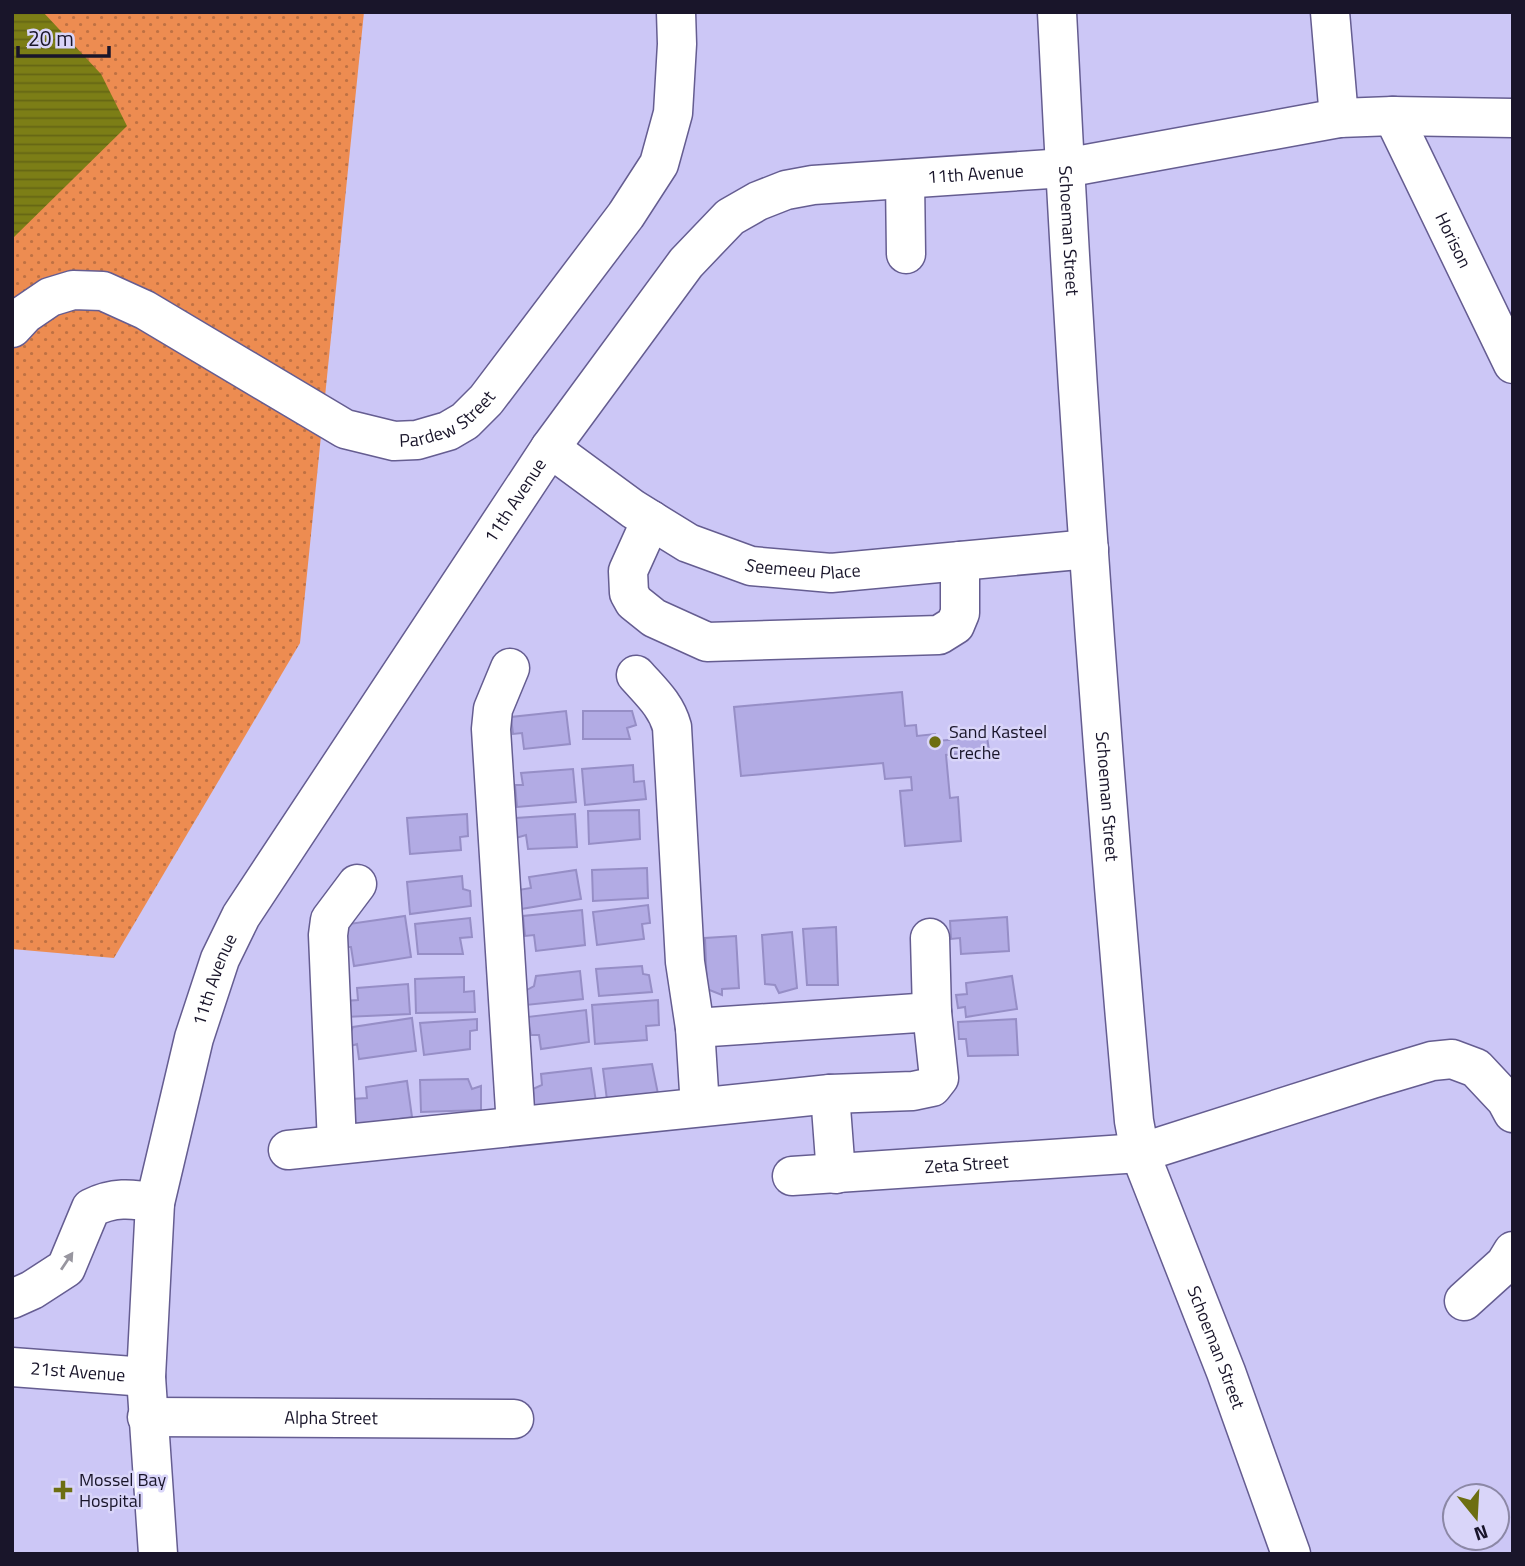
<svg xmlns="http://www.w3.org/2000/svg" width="1525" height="1566" font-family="'Titillium Web',sans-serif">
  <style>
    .grass { fill: url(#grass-dots) }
    .water { fill: url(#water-rules) }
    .building { fill: #b2abe4; stroke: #968ec6; stroke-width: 2 }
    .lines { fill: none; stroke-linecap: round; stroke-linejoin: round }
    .minor-casing { stroke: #655d91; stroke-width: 41 }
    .minor { stroke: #fff; stroke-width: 38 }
    .oneway { fill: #98969f }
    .poi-dot { fill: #6d6e11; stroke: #d9d5f9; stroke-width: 2.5 }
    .labels { text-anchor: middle; stroke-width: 5; stroke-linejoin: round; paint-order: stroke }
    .street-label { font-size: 18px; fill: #19152a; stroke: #d9d5f9 }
    .poi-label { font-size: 18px; fill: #19152a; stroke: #d9d5f9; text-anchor: start }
  </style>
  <defs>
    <pattern id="grass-dots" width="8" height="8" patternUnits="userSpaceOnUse" patternTransform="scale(1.75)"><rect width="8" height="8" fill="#ed8c51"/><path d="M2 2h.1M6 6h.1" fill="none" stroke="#bf7143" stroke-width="1.8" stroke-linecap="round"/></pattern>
    <pattern id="water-rules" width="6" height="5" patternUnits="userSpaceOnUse" patternTransform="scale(1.75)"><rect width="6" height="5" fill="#7c7e16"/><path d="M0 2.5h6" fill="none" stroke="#656614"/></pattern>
  </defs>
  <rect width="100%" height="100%" fill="#ccc7f6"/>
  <path class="grass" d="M12 12H364L300 643 114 958 12 949Z"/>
  <path class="water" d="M12 12H43L101 74 127 126 12 239Z"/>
  <path class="building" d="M902 692 905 726 916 725 917 736 935 734 936 741 987 737 989 750 946 755 950 798 958 797 961 841 905 846 900 791 912 790 911 777 885 779 883 763 741 776 734 707Z
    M566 711 570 744 524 749 522 733 513 734 511 717Z
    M583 711H632L636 725 627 728 630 739H583Z
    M633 765 634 782 644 781 646 799 585 805 582 769Z
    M573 769 576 802 517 807 515 785H523L521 773Z
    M639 810 640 839 589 844 588 811Z
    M467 814 468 836 460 837 461 850 410 854 407 818Z
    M575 814 577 847 528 849 526 835 516 838V818Z
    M647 868 648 898 593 901 592 870Z
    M576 870 581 899 521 909 518 890 531 888 529 877Z
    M462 876 463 889 470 891 471 906 410 914 407 882Z
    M648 905 650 923 642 924 644 939 597 945 593 912Z
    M582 910 585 945 536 951 534 935 525 936 523 916Z
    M405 916 411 957 354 966 351 947H345L342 925Z
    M1007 917 1009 951 961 954 960 938 951 939 950 921Z
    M470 918 472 937 460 938 463 954H418L415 924Z
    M836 927 838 985H807L803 929Z
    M792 932 797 988 779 993 775 985 765 984 762 935Z
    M736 936 739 988 722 989V995L707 989 705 938Z
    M642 966 643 974 649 975 652 992 599 996 596 969Z
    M580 971 583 999 526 1005 525 991 534 986 536 976Z
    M1012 976 1017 1009 966 1017 965 1007 958 1008 956 995 967 994 966 983Z
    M464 977V992L474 991 475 1012 416 1013 415 979Z
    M408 984 410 1014 345 1017 344 1001 358 1000 357 988Z
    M658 1000 659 1025 646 1026 647 1040 595 1044 592 1005Z
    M586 1010 589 1042 541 1049 539 1035H531L527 1017Z
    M412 1018 416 1051 359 1059 357 1044 351 1046 349 1035 353 1027Z
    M477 1019V1030L470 1031V1049L424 1055 420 1023Z
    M1016 1019 1018 1055 968 1056 966 1039H959L958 1022Z
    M652 1064 658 1094 607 1100 603 1069Z
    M591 1068 596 1102 534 1107 533 1089 542 1085 541 1074Z
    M468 1079 472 1089 481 1086V1110L421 1112 420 1080Z
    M407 1081 412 1117 345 1127 351 1099 367 1098 366 1087Z"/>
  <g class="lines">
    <g class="minor-casing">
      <g id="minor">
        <path id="s1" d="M1057 12C1075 382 1101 752 1134 1121L1140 1153 1226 1372 1291 1554"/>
        <path d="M1330 12 1339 118"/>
        <path id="s2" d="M1393 116 1513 364"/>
        <path d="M905 179 906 254"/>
        <path id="s3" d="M12 328 25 314 50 297 73 290 103 291 145 310 345 429 394 441 417 440 448 431 465 421 486 400 626 215 659 164 673 113 677 44 676 12"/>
        <path id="s4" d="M550 448 633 509 688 543 751 566 831 573 1089 549"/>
        <path d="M651 520 628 571 629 593 634 602 654 618 707 642 939 635 955 625 960 613V561"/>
        <path d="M510 668 493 709 491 729 516 1126"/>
        <path d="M636 675C651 692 666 705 672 727L685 962 695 1028 700 1107"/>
        <path d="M930 938 932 1012"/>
        <path d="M830 1094 836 1174"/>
        <path d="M337 1144 328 935 330 920 357 884"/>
        <path d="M288 1150 830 1094 913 1091 932 1087 939 1078 932 1012 695 1028"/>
        <path id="s5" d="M792 1176 1140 1153 1372 1079 1432 1061 1452 1059 1476 1068 1506 1100 1513 1113"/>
        <path d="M12 1299 32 1290 66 1268 91 1208C113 1197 131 1198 155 1203"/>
        <path d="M1464 1301 1505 1264 1513 1251"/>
        <path id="s6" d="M12 1367 146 1377"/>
        <path id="s7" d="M147 1417 514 1419"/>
        <path id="s8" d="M158 1554 146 1377 155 1203 194 1038 220 959 241 916 550 448 686 263 730 217 758 201 786 190 813 185 1065 168 1339 118 1393 116 1513 118"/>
      </g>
    </g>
    <use href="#minor" class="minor"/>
  </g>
  <defs><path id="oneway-solid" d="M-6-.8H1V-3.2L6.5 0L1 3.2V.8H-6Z" transform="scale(1.75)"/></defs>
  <use class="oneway" href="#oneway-solid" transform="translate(67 1261) rotate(-56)"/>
  <g class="poi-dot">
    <circle cx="935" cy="742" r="7"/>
    <path d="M59.5 1479.5h7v7h7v7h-7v7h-7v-7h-7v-7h7z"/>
  </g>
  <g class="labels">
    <g class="street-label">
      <text dy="6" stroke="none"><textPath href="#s8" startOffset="1759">11th Avenue</textPath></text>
      <text dy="6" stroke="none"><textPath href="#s1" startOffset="219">Schoeman Street</textPath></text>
      <text dy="6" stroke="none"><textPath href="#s2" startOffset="138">Horison</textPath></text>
      <text dy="6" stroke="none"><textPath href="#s3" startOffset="492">Pardew Street</textPath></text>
      <text dy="6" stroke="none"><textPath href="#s8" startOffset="1150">11th Avenue</textPath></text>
      <text dy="6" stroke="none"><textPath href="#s4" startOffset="287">Seemeeu Place</textPath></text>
      <text dy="6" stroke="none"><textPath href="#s1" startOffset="786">Schoeman Street</textPath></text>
      <text dy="6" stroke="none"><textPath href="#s8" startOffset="583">11th Avenue</textPath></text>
      <text dy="6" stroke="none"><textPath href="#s5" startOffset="175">Zeta Street</textPath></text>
      <text dy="6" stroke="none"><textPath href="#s1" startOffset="1353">Schoeman Street</textPath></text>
      <text dy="6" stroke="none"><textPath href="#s6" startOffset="66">21st Avenue</textPath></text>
      <text dy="6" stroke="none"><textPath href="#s7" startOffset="184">Alpha Street</textPath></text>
    </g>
    <g class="poi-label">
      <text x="949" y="738">Sand Kasteel<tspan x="949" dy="21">Creche</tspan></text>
      <text x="79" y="1486">Mossel Bay<tspan x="79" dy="21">Hospital</tspan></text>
    </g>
  </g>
  <rect width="1525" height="1566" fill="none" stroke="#19152a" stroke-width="28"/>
  <g transform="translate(1476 1517) rotate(162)"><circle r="33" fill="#d9d5f9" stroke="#8c88a6" stroke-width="2"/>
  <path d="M0-5L12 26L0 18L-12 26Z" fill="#6d6e11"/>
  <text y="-10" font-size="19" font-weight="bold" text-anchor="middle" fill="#19152a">N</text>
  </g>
  <path d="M18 46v10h91v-10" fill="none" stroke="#19152a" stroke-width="3.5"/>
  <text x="28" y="46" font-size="21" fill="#19152a" stroke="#d9d5f9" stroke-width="5" paint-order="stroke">20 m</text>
</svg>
